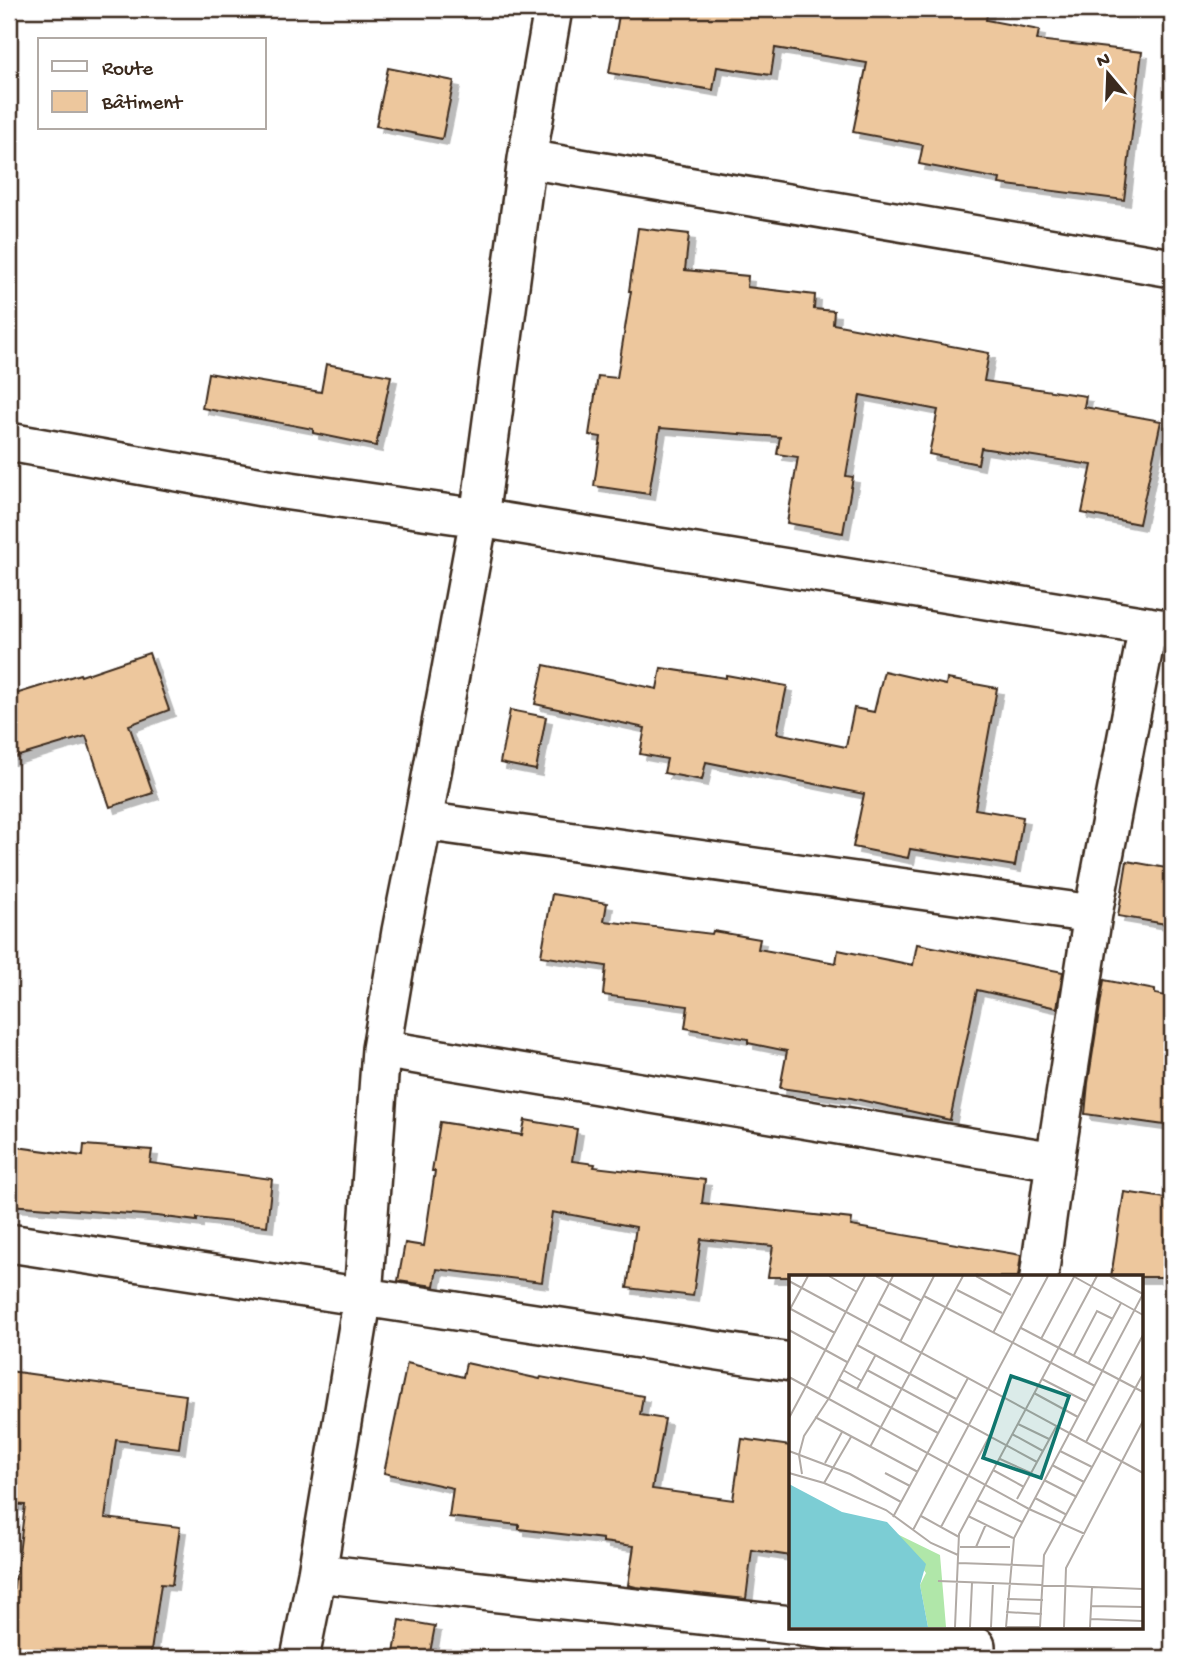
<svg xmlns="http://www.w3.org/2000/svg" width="1181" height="1667" font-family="'Gochi Hand',sans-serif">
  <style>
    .building { fill: #edc79d; stroke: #3b2a1e; stroke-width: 2; filter: url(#shadow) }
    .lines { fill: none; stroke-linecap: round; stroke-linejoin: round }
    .minor-casing { stroke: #3b2a1e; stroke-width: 42 }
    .minor { stroke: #fff; stroke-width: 37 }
    .inset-road { fill: none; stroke: #b1aaa5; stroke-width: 2 }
    .view { fill: #0f766e; fill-opacity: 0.15; stroke: #0f766e; stroke-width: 3.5 }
    .inset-edge { fill: none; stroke: #3b2a1e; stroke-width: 3.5 }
  </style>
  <defs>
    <filter id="shadow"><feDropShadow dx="6" dy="6" stdDeviation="0" flood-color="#0004"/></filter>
  </defs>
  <rect width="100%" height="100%" fill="#fff"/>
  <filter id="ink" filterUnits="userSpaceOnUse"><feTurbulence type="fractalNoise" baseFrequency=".0143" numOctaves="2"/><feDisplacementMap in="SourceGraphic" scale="14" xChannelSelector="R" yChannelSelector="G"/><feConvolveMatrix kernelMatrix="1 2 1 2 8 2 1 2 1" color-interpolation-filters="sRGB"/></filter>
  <g filter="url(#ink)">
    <path class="building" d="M620 9H988L986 20 1039 30 1037 40 1142 52 1124 200 999 184 1000 179 919 164 923 145 853 132 867 63 775 48 771 75 717 67 713 90 609 73Z
      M388 68 454 81 442 139 376 126Z
      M638 228 689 234 685 270 748 276 747 287 815 295 814 309 834 311 833 324 989 353 984 381 1086 396 1084 407 1161 421 1139 524 1082 513 1092 465 981 448 978 464 929 454 938 410 860 395 846 476 853 477 843 533 787 523 798 457 777 454 780 437 660 428 649 494 594 486 601 437 589 435 598 376 617 378 631 291H629Z
      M326 364 391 376 376 446 313 433V429L202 408 208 373 321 392Z
      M149 653 169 710 129 725 153 793 110 807 86 736 9 759V696L80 674 81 676Z
      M544 665 657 689 661 668 726 678V675L787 686 777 733 846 747 854 708 874 712 884 671 946 685 947 679 997 688 975 809 1023 817 1015 866 910 849 908 858 853 847 864 794 706 762 702 780 664 773 667 759 640 754 645 728 535 704Z
      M510 710 546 717 536 770 500 763Z
      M1127 861 1172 869V925L1118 916Z
      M552 894 607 903 604 921 712 934 713 931 760 939 758 949 836 963 838 950 913 965 917 944 1063 972 1057 1008 977 990 950 1120 851 1098 780 1088 787 1051 748 1043V1039L685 1028 688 1006 603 995 606 966 541 956Z
      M1104 980 1155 990V994L1172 997V1126L1085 1114 1088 1083Z
      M525 1120 577 1129 572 1161 595 1164 594 1167 705 1180 702 1203 852 1219 851 1226 1021 1255 1018 1277H768L773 1246 701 1239 693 1296 627 1288 636 1227 562 1213V1214L552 1212 542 1282 437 1269 434 1286 398 1281 405 1243 424 1246 435 1171H432L440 1122 522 1135Z
      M84 1145 152 1150 150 1163 272 1179 267 1226 197 1218V1221L157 1216 9 1205V1146L83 1156Z
      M1124 1192 1172 1199V1211L1162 1277H1111Z
      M407 1363 463 1377 466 1363 540 1379 541 1377 643 1396 640 1415 665 1419 652 1489 733 1500 742 1439 791 1446V1556L752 1550 746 1599 636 1587 628 1585 634 1546 603 1542V1539L519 1529V1525L449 1517 453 1488 384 1473Z
      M9 1371 186 1395 179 1448 116 1440 105 1518 180 1527 172 1585 161 1584 150 1658H9V1595L13 1596 15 1577 16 1578 25 1505 9 1504Z
      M400 1620 435 1626 429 1658H393Z"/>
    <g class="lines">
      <g class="minor-casing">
        <path id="minor" d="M527 159 1172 268
          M9 442 262 487 479 518 1172 630
          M423 821 1093 914
          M381 1049 1055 1161
          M9 1243 791 1362
          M1039 1277 1055 1161 1093 914 1148 626
          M317 1573 791 1625
          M802 1627 976 1646
          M300 1658 317 1573 363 1296 381 1049 401 931 423 821 479 518 527 159 553 9"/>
      </g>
      <use href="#minor" class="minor"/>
    </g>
  </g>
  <g transform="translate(789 1275)">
    <rect width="354" height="354" fill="#fff"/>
    <path d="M108 259 151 280 157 352H139L131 310 137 298Z" fill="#b0e7a9"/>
    <path d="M0 209 53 237 98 247 137 289 131 310 139 352H0Z" fill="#7ccdd4"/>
    <path class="inset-road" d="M40 1 68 17M87 1 133 26M187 1 222 20M284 1 354 40M0 6 354 198M168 15 213 38M135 21 306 111M90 29 122 46M0 33 46 58M0 36 19 1M232 53 354 117M0 55 58 87M204 58 234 1M252 64 285 2M111 67 145 1M68 70 167 124M285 80 308 36 324 44M299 89 332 28M54 95 73 106M78 95 248 187M0 102 240 234 296 259M49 104 149 158M253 104 298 127M68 114 86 81M245 118 289 142M26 142 129 197M0 143 76 1M229 149 260 164M223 159 254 176M297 167 354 60M81 172 174 1M0 176 61 199 112 227M271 176 303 192M211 184 242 198M36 188 53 157M263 190 295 207M204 195 235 212M0 198 35 208 62 162M96 198 121 211M13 199 10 180 15 161 40 123 104 1M255 205 288 222M35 208 97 235 142 268 169 280M246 223 278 240M228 224 267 152M188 225 233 247M132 241 170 262M179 241 224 263M104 242 179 103M152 252 200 162M124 255 259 1M171 272H221M187 272 197 249M169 288 254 291M149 306 354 314M218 324 254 325M302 331 354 332M217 337 253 339M302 344 354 346M166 352 170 259 308 1M181 352 183 308M202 352 204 308M217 352 225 263 354 19 321 1M217 352H251M251 352 255 280 354 99M275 352 277 293 354 146M301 352 303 313"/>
    <path class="view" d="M222 101 280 121 252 203 194 183Z"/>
    <rect width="354" height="354" class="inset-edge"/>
  </g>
  <rect width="1181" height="1667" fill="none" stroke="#fff" stroke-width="35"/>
  <rect x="18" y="18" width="1146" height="1632" fill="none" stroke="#3b2a1e" stroke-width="2.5" filter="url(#ink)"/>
  <rect x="38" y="38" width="228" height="91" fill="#ffffff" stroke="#b1aaa5" stroke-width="2"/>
  <rect x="52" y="61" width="35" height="10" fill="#ffffff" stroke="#b1aaa5" stroke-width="2"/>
  <text x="102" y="74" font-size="21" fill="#3b2a1e">Route</text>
  <rect x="52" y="91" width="35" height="21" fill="#edc79d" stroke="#b1aaa5" stroke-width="2"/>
  <text x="102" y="108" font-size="21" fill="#3b2a1e">Bâtiment</text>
  <g transform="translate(1108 74) rotate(341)" stroke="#ffffff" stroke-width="5" paint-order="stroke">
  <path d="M0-5L12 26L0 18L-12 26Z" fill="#3b2a1e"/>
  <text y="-10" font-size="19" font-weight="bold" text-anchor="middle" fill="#3b2a1e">N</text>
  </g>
</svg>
